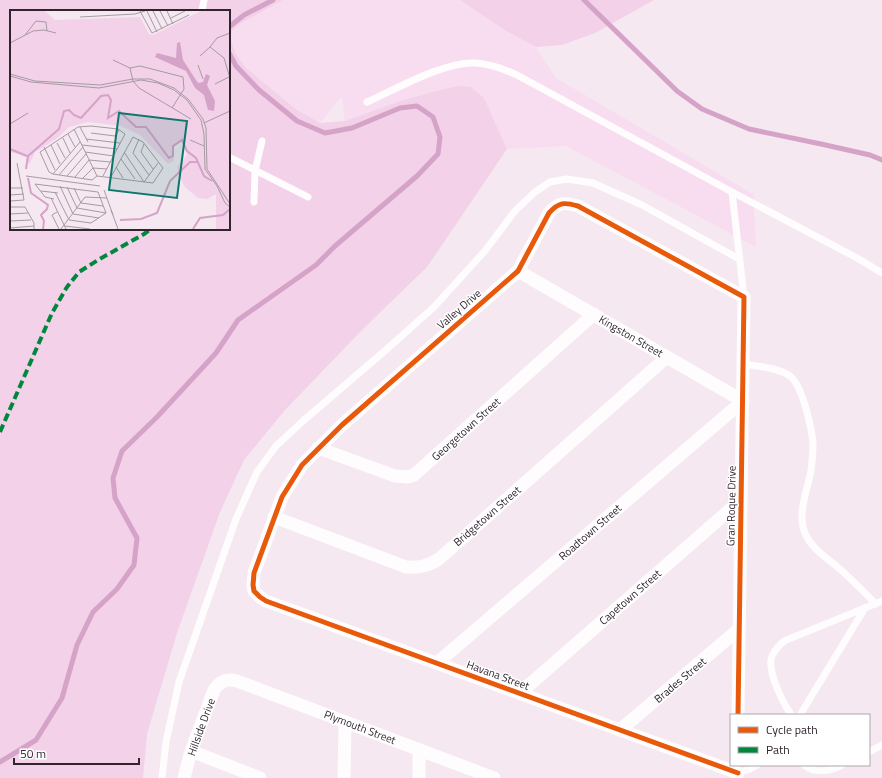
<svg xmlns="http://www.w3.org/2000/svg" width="882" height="778" font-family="'Titillium Web',sans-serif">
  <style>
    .built { fill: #f8ddf0 }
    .green { fill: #f3d1e9; fill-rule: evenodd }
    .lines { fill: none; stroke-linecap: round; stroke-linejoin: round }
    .stream { stroke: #d5a3c8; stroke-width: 5 }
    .service { stroke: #fefcfd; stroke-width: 7 }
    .minor { stroke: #fefcfd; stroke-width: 13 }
    .quiet { stroke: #00873e; stroke-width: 4; stroke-dasharray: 8 4; stroke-linecap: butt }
    .cycleway-casing { stroke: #fff; stroke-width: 8 }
    .cycleway { stroke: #e8590c; stroke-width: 5 }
    .labels { text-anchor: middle; stroke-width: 3; stroke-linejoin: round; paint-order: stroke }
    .street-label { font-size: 11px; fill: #30242d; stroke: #fff }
    .inset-river { fill: none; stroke: #d5a3c8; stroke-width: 2 }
    .inset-road { fill: none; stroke: #a69aa3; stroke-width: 1 }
    .view { fill: #0f766e; fill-opacity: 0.15; stroke: #0f766e; stroke-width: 2 }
    .inset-edge { fill: none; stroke: #30242d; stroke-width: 2 }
  </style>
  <rect width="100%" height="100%" fill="#f5e8f1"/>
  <path class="built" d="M283 0H460L506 31 536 47 556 78 753 194 756 247 566 146 507 149 484 98 457 86 436 91 400 101 345 121 342 96 320 123 297 110 246 68 236 54 231 41V32L238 25Z"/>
  <path class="green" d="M0 0H283L238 25 231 32V41L236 54 246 68 297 110 320 123 345 121 400 101 436 91 457 86 471 87 484 98 507 149 427 267 363 329 285 410 244 460 220 512 177 633 147 734 143 778H0ZM11 11H229V229H11Z
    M460 0H654L595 33 562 45 536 47 506 31Z"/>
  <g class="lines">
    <path class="stream" d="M584 0 677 91 702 109 749 129 821 144 870 155 882 160
      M229 27 244 15 273 0
      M0 762 36 740 62 698 77 645 93 612 117 589 134 565 137 538 115 498 113 478 122 451 157 417 216 353 238 320 316 265 335 246 417 176 438 154 440 137 433 117 417 106 400 108 352 128 325 133 297 121 259 90 236 66 229 53"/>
    <path class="service" d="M202 11 204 0
      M367 102C396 89 445 61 476 63 491 64 504 69 517 75L732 192 859 259 882 273
      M229 157 308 197
      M732 192 744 297
      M254 202 255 171 262 141
      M743 364C756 366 783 368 792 378 803 389 812 429 813 444 813 452 812 463 811 471 807 491 797 514 805 533 811 549 829 559 841 570 853 581 864 592 876 604
      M791 715C782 701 769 675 771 659 773 651 779 646 784 641L882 601
      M800 715 865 608
      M869 752 882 745
      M804 765C815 774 830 771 842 765
      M738 773 750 769 757 765
      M162 778 166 742 179 682 236 519 257 472 276 446 303 421 387 349 434 307 484 252 515 211 535 192 550 182 567 179 593 183 642 205 739 259"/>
    <path class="minor" d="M318 448 395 476 408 477 414 475 594 314
      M274 517 406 567C419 568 428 566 439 559L667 357
      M437 663 743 401 518 271
      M520 693 741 500
      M620 730 739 629
      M191 751 260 778
      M738 773 266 601 260 597 254 591 253 585 254 573 282 497 302 465 342 425 518 271 549 213C559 202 564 202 578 206L744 297 738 715
      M184 778 191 751 214 690C220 681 227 678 237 681L494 778
      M344 778 345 722
      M419 778V750"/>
    <path class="quiet" d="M0 432 52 313 67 287 79 272 98 260 144 234 151 229"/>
    <g class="cycleway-casing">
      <path id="cycleway" d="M738 773 266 601 260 597 254 591 253 585 254 573 282 497 302 465 342 425 518 271 549 213C559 202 564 202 578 206L744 297 738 715"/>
    </g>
    <use href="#cycleway" class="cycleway"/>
  </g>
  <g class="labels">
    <g class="street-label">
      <text transform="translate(459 309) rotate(-41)" y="4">Valley Drive</text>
      <text transform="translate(631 336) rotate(30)" y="4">Kingston Street</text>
      <text transform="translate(466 429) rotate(-42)" y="4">Georgetown Street</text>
      <text transform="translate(731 506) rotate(-89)" y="4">Gran Roque Drive</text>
      <text transform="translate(487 516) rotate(-41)" y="4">Bridgetown Street</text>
      <text transform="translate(590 532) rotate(-41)" y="4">Roadtown Street</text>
      <text transform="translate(630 597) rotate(-41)" y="4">Capetown Street</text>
      <text transform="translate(498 675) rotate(20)" y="4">Havana Street</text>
      <text transform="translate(680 680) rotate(-40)" y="4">Brades Street</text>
      <text transform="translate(201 727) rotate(-70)" y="4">Hillside Drive</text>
      <text transform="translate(360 727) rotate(21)" y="4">Plymouth Street</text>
    </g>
  </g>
  <g transform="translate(10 10)">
    <rect width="220" height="220" fill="#f5e8f1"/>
    <path d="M0 1H35L45 10 130 7 139 24 143 25 191 1H220V219H206V184L197 189 188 188 175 177 170 168 167 157 177 145 172 131 163 138 164 151 158 154 130 125 111 116 78 112 59 117 46 129 25 142 20 153H17L18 147 0 142Z" fill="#f3d1e9"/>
    <path d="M170 32 173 50 188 73 193 72 196 64 200 66 197 75 205 91 204 101 198 100 194 85 185 78 176 61 145 47 147 43 166 48 167 33Z" fill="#d5a3c8"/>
    <path class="inset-river" d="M0 139 17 146M16 159 18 146 49 119 54 101 59 100 64 105 71 108 91 86 98 85 101 90 98 108 109 101 126 117H136L159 148 163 146V136L172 130 177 141 186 148 194 166 202 171M18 168 21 183 38 195 37 199 31 205 34 211 33 219M110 210 131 209 147 203 160 171 180 152H188M183 219 190 208 213 205 220 199"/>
    <path class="inset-road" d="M130 1 142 23 179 5M137 1 147 22M143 1 152 19M150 1 158 16M157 1 163 14M70 7 125 4 135 1M161 8 175 1M220 23 207 28 200 37 214 48 220 68M15 25 26 11 36 12 37 21M0 33 23 21 34 20 46 23M190 46 200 37M103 50 120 58 123 71 129 78 181 109M188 55 193 69M120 58 130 56 173 67 174 79 162 98M0 64 25 71 90 75 123 69H140L164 78 178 89 193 109 196 118 197 159 220 194M0 66 21 72 89 78 131 70 148 73 164 80 177 90 191 110 194 124 195 159 207 176 215 193 220 197M205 74 219 67M194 113 220 101M0 114 18 103M70 117 78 132M64 119 87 166M81 123 105 126 109 120M58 124 65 137M53 128 60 143M76 129 110 133M129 129 123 143 139 165M180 130 194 136M47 133 55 148M134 134 131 142 143 159M41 135 50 154M72 135 107 139M34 137 45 160M75 142 104 146M114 142 134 172 148 153M111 149 125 169M106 157 113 168M43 164 70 132M49 165 73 137M16 166 90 176M57 166 76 144M93 166 115 124 108 119 81 116 68 117 30 142 39 162 43 164 82 170 87 166 143 173 153 158 133 132 123 127 101 167M65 167 79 150 100 152M73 168 83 158 97 159M25 174 88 182 96 203M25 174 35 187 44 189M50 176 63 204 89 208M57 177 67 198 96 203M0 178H13M64 178 71 193 93 196M94 180 103 205M31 181 48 183M45 182 59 210 81 213M0 185 14 184M75 187 97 188M41 188 56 219M0 191 14 190 7 153M0 197H15L24 213V219M101 200 108 219M47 202 42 205 49 219M0 204 18 203M0 211 21 210M81 213 96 203M55 216 80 219M0 218 24 216M51 219 75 187"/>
    <path class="view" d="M109 103 177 111 167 188 99 180Z"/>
    <rect width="220" height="220" class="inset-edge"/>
  </g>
  <rect x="730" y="714" width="140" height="52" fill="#ffffff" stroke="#aca7ab"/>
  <rect x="738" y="727" width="20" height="6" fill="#e8590c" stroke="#aca7ab"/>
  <text x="766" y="734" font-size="12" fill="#30242d">Cycle path</text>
  <rect x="738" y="747" width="20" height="6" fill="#00873e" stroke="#aca7ab"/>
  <text x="766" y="754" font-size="12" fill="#30242d">Path</text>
  <path d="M14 758v6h125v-6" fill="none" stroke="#30242d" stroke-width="2"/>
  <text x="20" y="758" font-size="12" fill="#30242d" stroke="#ffffff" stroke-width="3" paint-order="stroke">50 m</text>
</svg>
